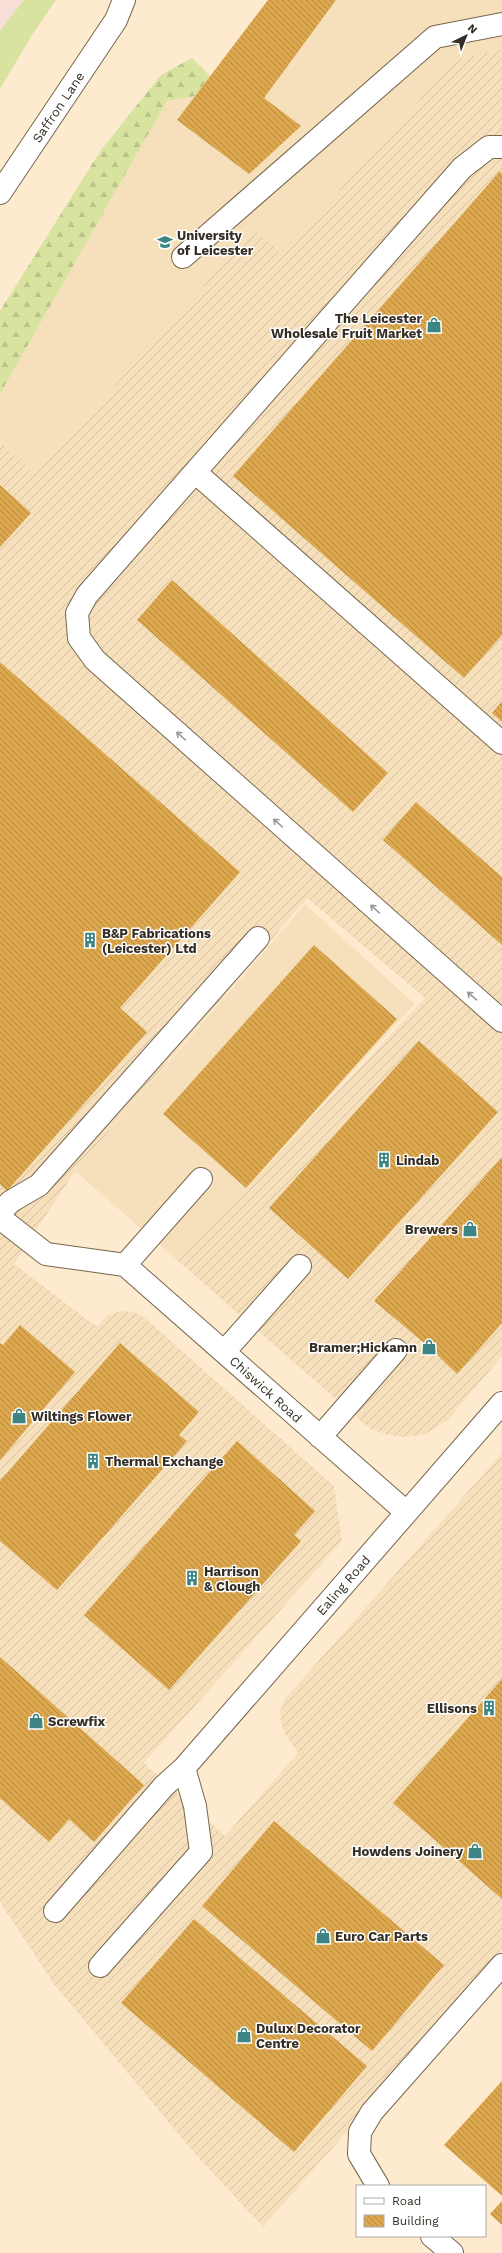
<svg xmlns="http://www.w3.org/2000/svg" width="502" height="2253" font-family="'Work Sans',sans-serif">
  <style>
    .commercial { fill: #f7ded6 }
    .industrial { fill: url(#industrial-furrows) }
    .built { fill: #f6e0bc }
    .grass { fill: #d8e39f }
    .forest { fill: url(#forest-firs) }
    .building { fill: url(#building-back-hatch) }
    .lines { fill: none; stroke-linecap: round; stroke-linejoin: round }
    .minor-casing { stroke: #76664d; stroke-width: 24 }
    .major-casing { stroke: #76664d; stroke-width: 24 }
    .minor { stroke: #fff; stroke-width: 22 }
    .major { stroke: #fff; stroke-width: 22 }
    .oneway { stroke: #9a9692 }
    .labels { text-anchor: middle; stroke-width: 3; stroke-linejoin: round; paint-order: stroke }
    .street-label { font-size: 13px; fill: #352e24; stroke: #fff }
    .poi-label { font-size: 13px; font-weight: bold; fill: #352e24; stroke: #fff; text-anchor: start }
  </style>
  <defs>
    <pattern id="industrial-furrows" width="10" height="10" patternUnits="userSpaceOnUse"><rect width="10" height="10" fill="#f6e0bc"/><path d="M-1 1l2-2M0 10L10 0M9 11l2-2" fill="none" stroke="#d4c0a1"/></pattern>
    <pattern id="forest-firs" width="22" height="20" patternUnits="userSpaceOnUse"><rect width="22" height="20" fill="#d8e39f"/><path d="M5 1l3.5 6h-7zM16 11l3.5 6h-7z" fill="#bac389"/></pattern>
    <pattern id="building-back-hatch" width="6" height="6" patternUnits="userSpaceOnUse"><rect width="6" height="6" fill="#dca74d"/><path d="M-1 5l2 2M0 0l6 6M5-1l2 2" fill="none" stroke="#b38840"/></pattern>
  </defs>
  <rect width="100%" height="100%" fill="#feebcf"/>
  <path class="commercial" d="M0 0H24L0 31Z"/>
  <path class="industrial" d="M502 49V1356L448 1420 424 1435 400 1437 385 1434 370 1429 178 1261 235 1197 246 1188 425 998 307 898 75 1171 14 1264 97 1327 107 1315 121 1311 134 1312 145 1318 334 1486 342 1541 144 1763 225 1836 298 1753 285 1734 281 1723 280 1712 284 1700 502 1453V1948L386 2087 263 2227 195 2154 53 1983 0 1902V442L35 474 254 230 283 254 455 60Z"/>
  <path class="built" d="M268 0H502V49L455 60 283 254 254 230 35 474 0 442V394L167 101 195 96Z
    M305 904 415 1004 178 1261 75 1171Z"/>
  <path class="grass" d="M24 0H56L32 35 0 89V31Z"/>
  <path class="forest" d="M192 58 210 76 195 96 167 101 0 394V311L101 150 161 75Z"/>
  <path class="building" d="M268 0H336L264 98 301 126 249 174 177 120Z
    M500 171 502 174V635L464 678 233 476Z
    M0 485 31 513 0 547Z
    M172 580 388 773 353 812 137 620Z
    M0 662 240 872 120 1008 147 1032 7 1191 0 1184Z
    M502 701V722L492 713Z
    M416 802 502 877V945L383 840Z
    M314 945 397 1019 246 1188 163 1114Z
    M419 1041 498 1112 348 1279 269 1208Z
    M502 1157V1323L457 1374 429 1347 374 1301Z
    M20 1325 75 1372 0 1460V1343L3 1345Z
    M120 1343 199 1412 179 1435 187 1441 57 1590 0 1541V1481Z
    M237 1441 315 1511 294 1535 301 1541 169 1690 84 1615Z
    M0 1657 144 1785 94 1842 69 1819 49 1842 0 1798Z
    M502 1679V1899L393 1803Z
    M274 1821 444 1965 372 2051 202 1906Z
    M194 1919 367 2066 294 2152 121 2003Z
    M502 2081V2196L444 2145Z
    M502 2201V2225L490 2214Z"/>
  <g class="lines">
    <g class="minor-casing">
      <path id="minor" d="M502 147H489L462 168 87 595 77 613 79 638 95 660 502 1021
        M183 257 435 37 502 24
        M195 472 502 743
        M0 1213 10 1202 39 1185 258 938
        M0 1218 46 1254 125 1265
        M125 1265 406 1512
        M125 1265 201 1179
        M224 1352 300 1266
        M320 1437 396 1350
        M55 1911 164 1786 184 1768 502 1403
        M100 1966 201 1852 195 1806 184 1768
        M378 2186 359 2154 360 2132 372 2112 502 1965
        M432 2236 452 2253"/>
    </g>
    <g class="major-casing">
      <path id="major" d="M0 193 116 20 124 0"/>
    </g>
    <use href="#minor" class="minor"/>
    <use href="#major" class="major"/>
  </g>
  <defs><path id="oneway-shaft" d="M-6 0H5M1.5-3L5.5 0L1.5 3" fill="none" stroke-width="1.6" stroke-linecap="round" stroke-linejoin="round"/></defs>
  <g class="oneway">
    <use href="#oneway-shaft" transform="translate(181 736) rotate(-138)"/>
    <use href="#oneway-shaft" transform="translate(278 823) rotate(-138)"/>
    <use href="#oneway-shaft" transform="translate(375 909) rotate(-138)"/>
    <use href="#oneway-shaft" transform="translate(472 996) rotate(-139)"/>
  </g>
  <defs>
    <g id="university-bare" transform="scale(1.2)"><path d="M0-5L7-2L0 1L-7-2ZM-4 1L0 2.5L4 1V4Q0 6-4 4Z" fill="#3d8585" stroke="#fff" stroke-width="2.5" paint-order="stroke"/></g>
    <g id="shop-bare" transform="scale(1.2)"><path d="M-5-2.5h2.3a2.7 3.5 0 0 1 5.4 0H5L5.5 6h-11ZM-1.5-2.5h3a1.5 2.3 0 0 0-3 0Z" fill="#3d8585" stroke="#fff" stroke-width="2.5" paint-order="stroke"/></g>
    <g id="building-bare" transform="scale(1.2)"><path d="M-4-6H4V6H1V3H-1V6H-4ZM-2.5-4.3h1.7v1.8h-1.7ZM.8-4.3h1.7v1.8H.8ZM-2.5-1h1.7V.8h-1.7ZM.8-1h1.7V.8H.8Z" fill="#3d8585" stroke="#fff" stroke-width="2.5" paint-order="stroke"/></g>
  </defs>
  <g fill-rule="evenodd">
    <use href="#university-bare" x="165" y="242"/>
    <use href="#shop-bare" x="434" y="325"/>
    <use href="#building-bare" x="90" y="940"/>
    <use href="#building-bare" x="384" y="1160"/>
    <use href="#shop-bare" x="470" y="1229"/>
    <use href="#shop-bare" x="429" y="1347"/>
    <use href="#shop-bare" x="19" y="1416"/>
    <use href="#building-bare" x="93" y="1461"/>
    <use href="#building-bare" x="192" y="1578"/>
    <use href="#building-bare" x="489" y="1708"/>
    <use href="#shop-bare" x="36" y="1721"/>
    <use href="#shop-bare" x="475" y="1851"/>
    <use href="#shop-bare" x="323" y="1936"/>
    <use href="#shop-bare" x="244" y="2035"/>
  </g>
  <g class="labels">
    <g class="street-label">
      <text transform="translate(58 107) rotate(-56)" y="5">Saffron Lane</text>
      <text transform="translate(266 1389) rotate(42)" y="5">Chiswick Road</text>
      <text transform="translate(343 1585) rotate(-49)" y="5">Ealing Road</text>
    </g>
    <g class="poi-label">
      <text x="177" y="240">University<tspan x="177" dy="15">of Leicester</tspan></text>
      <text x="422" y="323" text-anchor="end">The Leicester<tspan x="422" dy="15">Wholesale Fruit Market</tspan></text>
      <text x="102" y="938">B&amp;P Fabrications<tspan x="102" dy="15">(Leicester) Ltd</tspan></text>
      <text x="396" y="1165">Lindab</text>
      <text x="458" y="1234" text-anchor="end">Brewers</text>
      <text x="417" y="1352" text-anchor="end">Bramer;Hickamn</text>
      <text x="31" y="1421">Wiltings Flower</text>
      <text x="105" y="1466">Thermal Exchange</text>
      <text x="204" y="1576">Harrison<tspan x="204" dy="15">&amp; Clough</tspan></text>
      <text x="477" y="1713" text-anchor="end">Ellisons</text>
      <text x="48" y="1726">Screwfix</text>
      <text x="463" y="1856" text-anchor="end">Howdens Joinery</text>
      <text x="335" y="1941">Euro Car Parts</text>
      <text x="256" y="2033">Dulux Decorator<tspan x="256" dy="15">Centre</tspan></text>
    </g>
  </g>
  <rect x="356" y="2185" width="130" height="52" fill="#ffffff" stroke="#aeaba7"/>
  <rect x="364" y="2198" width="20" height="6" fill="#ffffff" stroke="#aeaba7"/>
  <text x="392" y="2205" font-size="12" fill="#352e24">Road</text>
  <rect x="364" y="2215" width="20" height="12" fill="url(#building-back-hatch)" stroke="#aeaba7"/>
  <text x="392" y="2225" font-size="12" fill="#352e24">Building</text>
  <g transform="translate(466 36) rotate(43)" stroke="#ffffff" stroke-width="3" paint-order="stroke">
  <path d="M0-3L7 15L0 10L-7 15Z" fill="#352e24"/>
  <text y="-6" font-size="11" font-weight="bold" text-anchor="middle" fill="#352e24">N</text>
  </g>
</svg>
